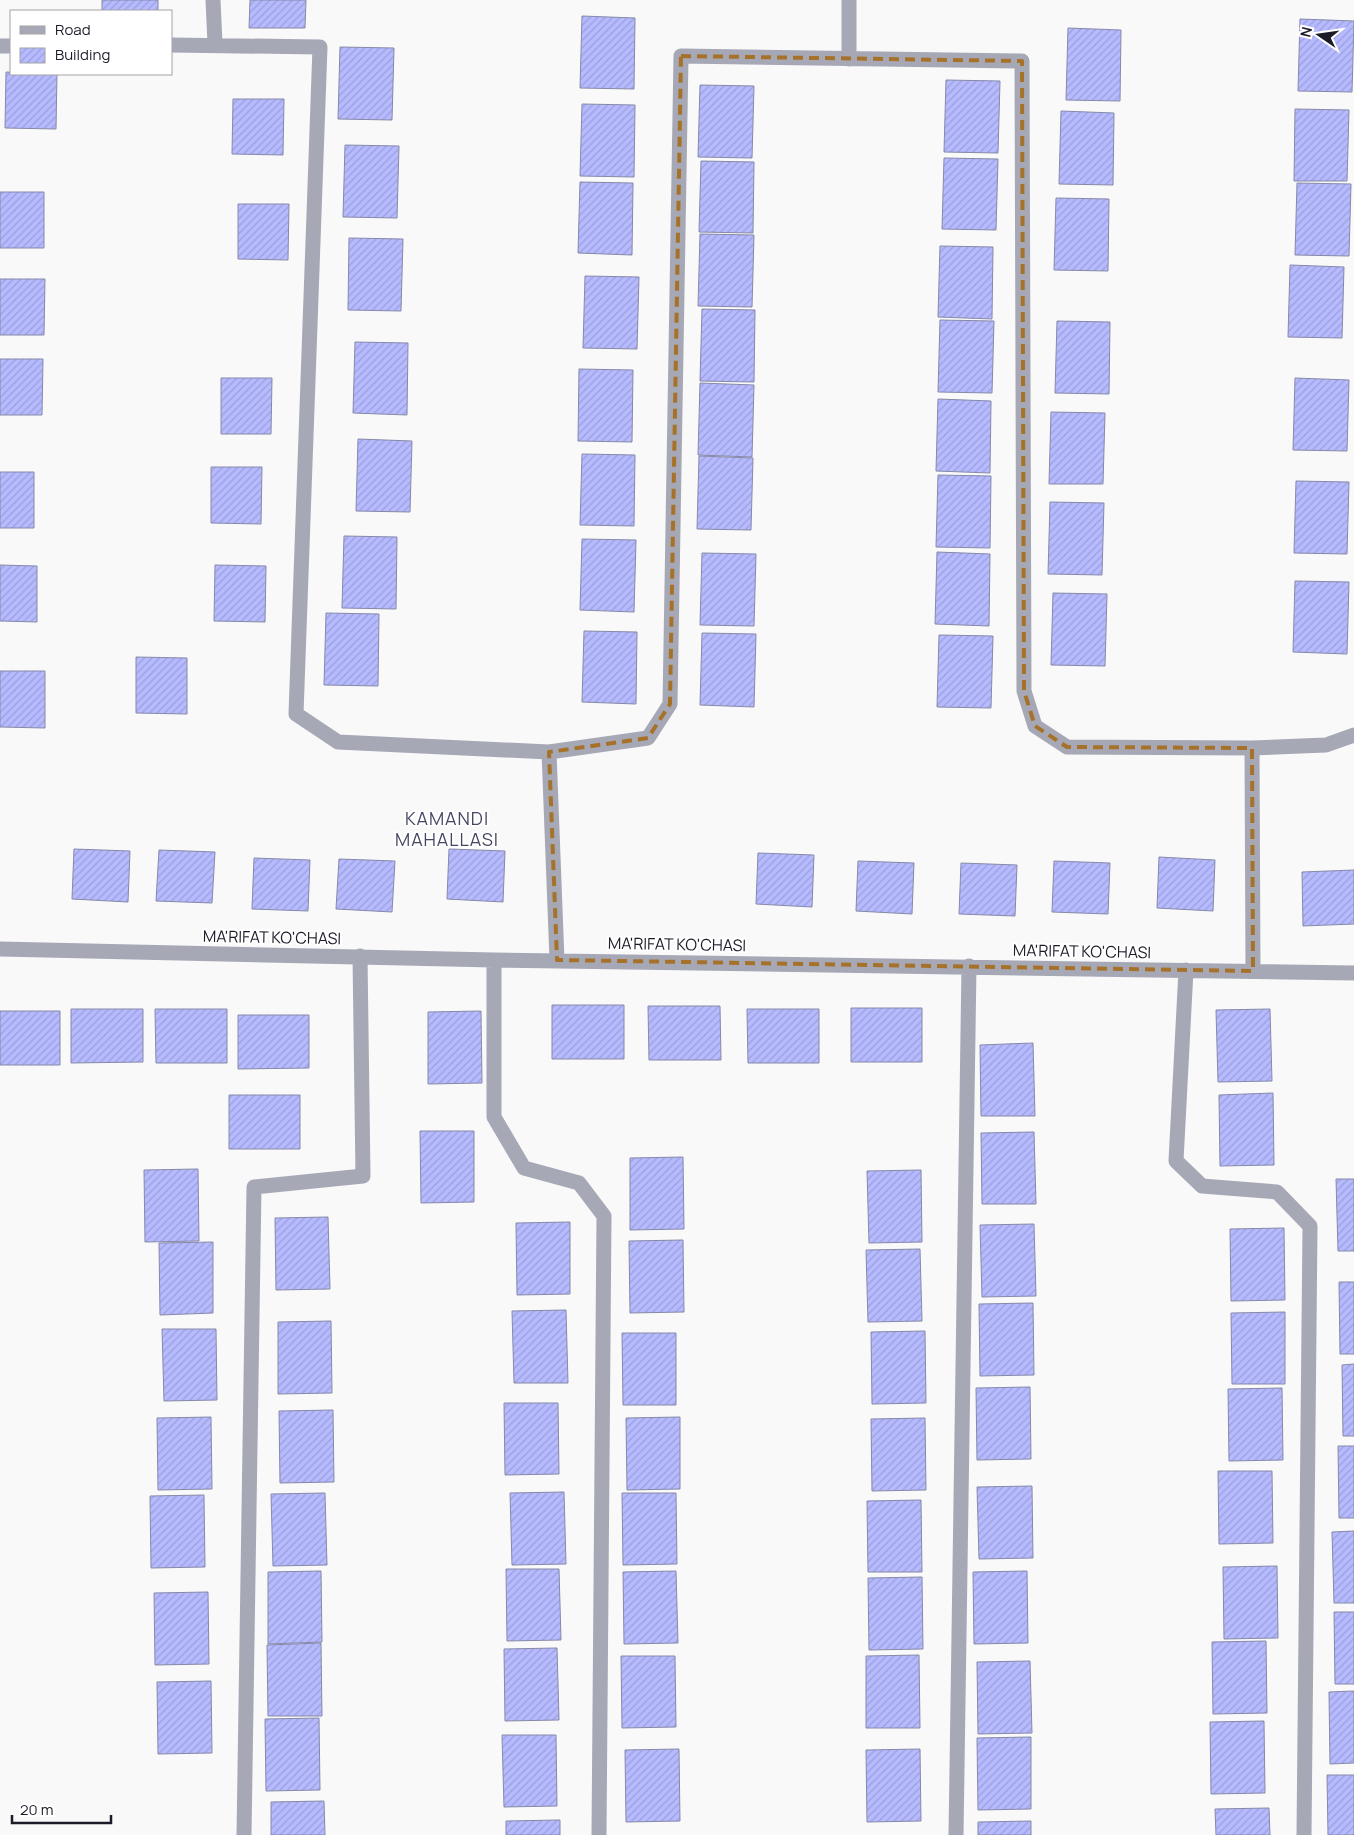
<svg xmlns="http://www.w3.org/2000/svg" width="1354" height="1835" font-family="Manrope,sans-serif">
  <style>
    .building { fill: url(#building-hatch); stroke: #8689a8 }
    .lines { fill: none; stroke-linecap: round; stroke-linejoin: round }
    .street { stroke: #a6a8b6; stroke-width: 15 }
    .marked { fill: none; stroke: #a6722a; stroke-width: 4; stroke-dasharray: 10 6; stroke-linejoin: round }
    .labels { text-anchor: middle; stroke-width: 4; stroke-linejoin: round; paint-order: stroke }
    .street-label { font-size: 16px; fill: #1b1c28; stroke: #fff }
    .neighbourhood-label { font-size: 18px; letter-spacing: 1px; fill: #454762; stroke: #fff }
  </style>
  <defs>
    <pattern id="building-hatch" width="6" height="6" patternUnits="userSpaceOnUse" patternTransform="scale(1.25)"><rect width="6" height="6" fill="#b6baff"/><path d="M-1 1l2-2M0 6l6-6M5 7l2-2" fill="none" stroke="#9c9fdb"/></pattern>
  </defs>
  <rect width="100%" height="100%" fill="#f9f9f9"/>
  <path class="building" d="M102 0H158V11H102Z
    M250 0H306L305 28H249Z
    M582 16 635 18 634 89 580 88Z
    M1300 19 1354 21 1352 92 1298 91Z
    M1068 28 1121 30 1120 101 1066 100Z
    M340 47 394 48 392 120 338 119Z
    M6 72 57 74 56 129 5 128Z
    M946 80 1000 81 998 153 944 152Z
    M700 85 754 86 752 158 698 157Z
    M233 99H284L283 155 232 154Z
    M582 104 635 105 634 177 580 176Z
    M1295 109 1349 110 1347 181H1294Z
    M1061 111 1114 113 1113 185 1059 184Z
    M345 145 399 146 397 218 343 217Z
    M944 158 998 159 996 230 942 229Z
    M701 161 754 162 753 233 699 232Z
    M580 182 633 183 632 255 578 253Z
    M1297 183 1351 184 1349 256 1295 255Z
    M0 192H44V248H0Z
    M1056 198 1109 199 1108 271 1054 270Z
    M238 204H289L288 260 238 259Z
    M700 234 754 235 752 307 698 306Z
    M349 238 403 239 401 311 348 310Z
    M940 246 993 247 992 319 938 317Z
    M1290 265 1344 267 1342 338 1288 337Z
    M585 276 639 277 637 349 583 348Z
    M0 279H45L44 335H0Z
    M702 309 755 310 754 382 700 381Z
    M940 320 994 321 992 393 938 392Z
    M1057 321 1110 322 1109 394 1055 393Z
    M355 342 408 343 407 415 353 413Z
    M0 359H43L42 415H0Z
    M579 369 633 370 632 442 578 441Z
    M221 378H272L271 434H221Z
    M1295 378 1349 380 1347 451 1293 450Z
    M700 383 754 385 752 457 698 455Z
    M938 399 991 401 990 473 936 471Z
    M1051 412 1105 413 1103 484H1049Z
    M358 439 412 441 410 512 356 511Z
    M582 454 635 455 634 526 580 525Z
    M699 456 753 458 751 530 697 529Z
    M211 467H262L261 524 211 523Z
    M0 472H34V528H0Z
    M938 475 991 476 990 548 936 547Z
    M1296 481 1349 482 1347 554 1294 553Z
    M1050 502 1104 503 1102 575 1048 574Z
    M344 536 397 537 396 609 342 608Z
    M582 539 636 540 634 612 580 610Z
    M937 552 990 554 989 626 935 624Z
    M702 553 756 554 754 626 700 625Z
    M0 565 37 566V622L0 621Z
    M215 565 266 566 265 622 214 621Z
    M1295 581 1349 582 1347 654 1293 652Z
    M1053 593 1107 594 1105 666 1051 665Z
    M326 613 379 614 378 686 324 685Z
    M584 631 637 632 636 704 582 702Z
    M702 633 756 634 754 707 700 705Z
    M939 635 993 636 991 708 937 707Z
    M136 657 187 658V714L136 713Z
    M0 671H45V728L0 727Z
    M74 849 130 851 128 902 72 899Z
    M449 849 505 851 503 902 447 899Z
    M159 850 215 852 212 903 156 901Z
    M758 853 814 855 812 907 756 904Z
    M1159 857 1215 860 1213 911 1157 908Z
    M254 858 310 860 308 911 252 909Z
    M339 859 395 861 392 912 336 909Z
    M858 861 914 863 912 914 856 911Z
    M1054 861 1110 863 1108 914 1052 912Z
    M961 863 1017 865 1015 916 959 914Z
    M1354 870V924L1303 926 1302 872Z
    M552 1005H624V1059H552Z
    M648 1006H720L721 1060H649Z
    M851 1008H922V1062H851Z
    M71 1009H143V1062L71 1063Z
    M155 1009H227V1063H156Z
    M747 1009H819V1063H748Z
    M1270 1009 1272 1081 1218 1082 1216 1010Z
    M0 1011H60V1065H0Z
    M481 1011 482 1083 428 1084V1012Z
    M238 1015H309V1068L238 1069Z
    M1033 1043 1035 1116H981L980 1045Z
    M1273 1093 1274 1165 1220 1166 1219 1095Z
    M229 1095H300V1149H229Z
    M420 1131H474V1202L421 1203Z
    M1034 1132 1036 1204H982L981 1133Z
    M683 1157 684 1229 630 1230V1158Z
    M198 1169 199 1241 145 1242 144 1170Z
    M921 1170 922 1242 869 1243 867 1171Z
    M1336 1179H1354V1251H1338Z
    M328 1217 330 1289 276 1290 275 1218Z
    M570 1222V1294L517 1295 516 1223Z
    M1034 1224 1036 1296 982 1297 980 1225Z
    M1284 1228 1285 1300 1231 1301 1230 1229Z
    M683 1240 684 1312 630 1313 629 1241Z
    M213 1242V1313L160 1315 159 1243Z
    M920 1249 922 1321 868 1322 866 1250Z
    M1339 1282H1354V1354H1340Z
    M1033 1303 1034 1375 980 1376 979 1304Z
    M566 1310 568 1383H514L512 1311Z
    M1285 1312V1384H1232L1231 1313Z
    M331 1321 332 1393 278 1394V1322Z
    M162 1329H216L217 1400 164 1401Z
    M925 1331 926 1403 872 1404 871 1332Z
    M622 1333H676V1405H623Z
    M1354 1364V1436H1343L1342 1365Z
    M1030 1387 1031 1459 977 1460 976 1388Z
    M1282 1388 1283 1460 1229 1461 1228 1389Z
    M504 1403H558L559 1474 505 1475Z
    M333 1410 334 1482 280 1483 279 1411Z
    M211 1417 212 1489 158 1490 157 1418Z
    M680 1417V1489L627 1490 626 1418Z
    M925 1418 926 1490 872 1491 871 1419Z
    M1338 1446H1354V1518H1339Z
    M1218 1471H1272L1273 1543 1219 1544Z
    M1032 1486 1033 1558 979 1559 977 1487Z
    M564 1492 566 1564 512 1565 510 1493Z
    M325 1493 327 1565 273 1566 271 1494Z
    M622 1493H676L677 1564 623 1565Z
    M204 1495 205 1567 151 1568 150 1496Z
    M921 1500 922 1572H868L867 1501Z
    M1354 1531V1603H1334L1332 1532Z
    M1277 1566 1278 1638 1224 1639 1223 1567Z
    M506 1569H559L561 1640 507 1641Z
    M321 1571 322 1642 268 1644V1572Z
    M676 1571 678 1643 624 1644 623 1572Z
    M1027 1571 1028 1643 974 1644 973 1572Z
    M922 1577 923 1649 869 1650 868 1578Z
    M208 1592 209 1664 155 1665 154 1593Z
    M1334 1612H1354V1684H1335Z
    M1266 1641 1267 1713 1213 1714 1212 1642Z
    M321 1643 322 1716H268L267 1645Z
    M557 1648 559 1720 505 1721 504 1649Z
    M919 1655 920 1728H866V1656Z
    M621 1656H675L676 1727 622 1728Z
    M1030 1661 1032 1733 978 1734 977 1662Z
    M211 1681 212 1753 158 1754 157 1682Z
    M1354 1691V1763L1330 1764 1329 1692Z
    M319 1718 320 1790 266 1791 265 1719Z
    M1264 1721 1265 1793 1211 1794 1210 1722Z
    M502 1735H556L557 1806 504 1807Z
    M1031 1737V1809L978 1810 977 1738Z
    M679 1749 680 1821 626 1822 625 1750Z
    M920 1749 921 1821 867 1822 866 1750Z
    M1327 1775H1354V1835H1328Z
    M324 1801 325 1835H271V1802Z
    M1269 1808 1270 1835H1216L1215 1809Z
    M560 1820V1835H506V1821Z
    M1031 1821V1835H978V1822Z"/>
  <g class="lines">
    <path class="street" d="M213 0 215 44
      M171 45 320 47 296 714 338 742 549 752 648 738 670 704 681 56 1022 61 1024 691 1035 726 1067 747 1252 748 1326 745 1354 735
      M0 46H11
      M849 59V0
      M1252 748 1253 971
      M549 752 557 960
      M0 949 494 960 1354 973
      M494 960V1117L524 1168 579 1183 604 1216 599 1835
      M1186 970 1176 1161 1202 1186 1277 1192 1310 1226 1304 1835
      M244 1835 254 1187 363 1176 360 956
      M956 1835 969 966"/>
  </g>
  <path class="marked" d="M681 56 1022 61 1024 691 1035 726 1067 747 1252 748 1253 971 557 960 549 752 648 738 670 704Z"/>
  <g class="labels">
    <g class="street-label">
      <text transform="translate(272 937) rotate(1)" y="6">MA'RIFAT KO'CHASI</text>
      <text transform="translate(677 944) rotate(1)" y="6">MA'RIFAT KO'CHASI</text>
      <text transform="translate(1082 951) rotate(1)" y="6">MA'RIFAT KO'CHASI</text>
    </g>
    <g class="neighbourhood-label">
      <text x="447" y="825">KAMANDI<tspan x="447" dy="21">MAHALLASI</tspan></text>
    </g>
  </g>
  <rect x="10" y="10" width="162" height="65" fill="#ffffff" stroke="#a4a4a9"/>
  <rect x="20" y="26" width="25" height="8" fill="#a6a8b6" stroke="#a4a4a9"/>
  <text x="55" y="35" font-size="15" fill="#1b1c28">Road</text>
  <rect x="20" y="48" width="25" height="15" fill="url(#building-hatch)" stroke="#a4a4a9"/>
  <text x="55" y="60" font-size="15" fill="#1b1c28">Building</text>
  <g transform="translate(1319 35) rotate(283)" stroke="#ffffff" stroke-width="4" paint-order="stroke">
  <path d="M0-4L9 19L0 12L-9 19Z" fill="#1b1c28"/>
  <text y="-8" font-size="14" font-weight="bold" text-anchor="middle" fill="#1b1c28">N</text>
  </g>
  <path d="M12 1815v8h99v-8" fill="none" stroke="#1b1c28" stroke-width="2.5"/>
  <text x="20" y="1815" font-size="15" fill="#1b1c28" stroke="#ffffff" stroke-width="4" paint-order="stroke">20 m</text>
</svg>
